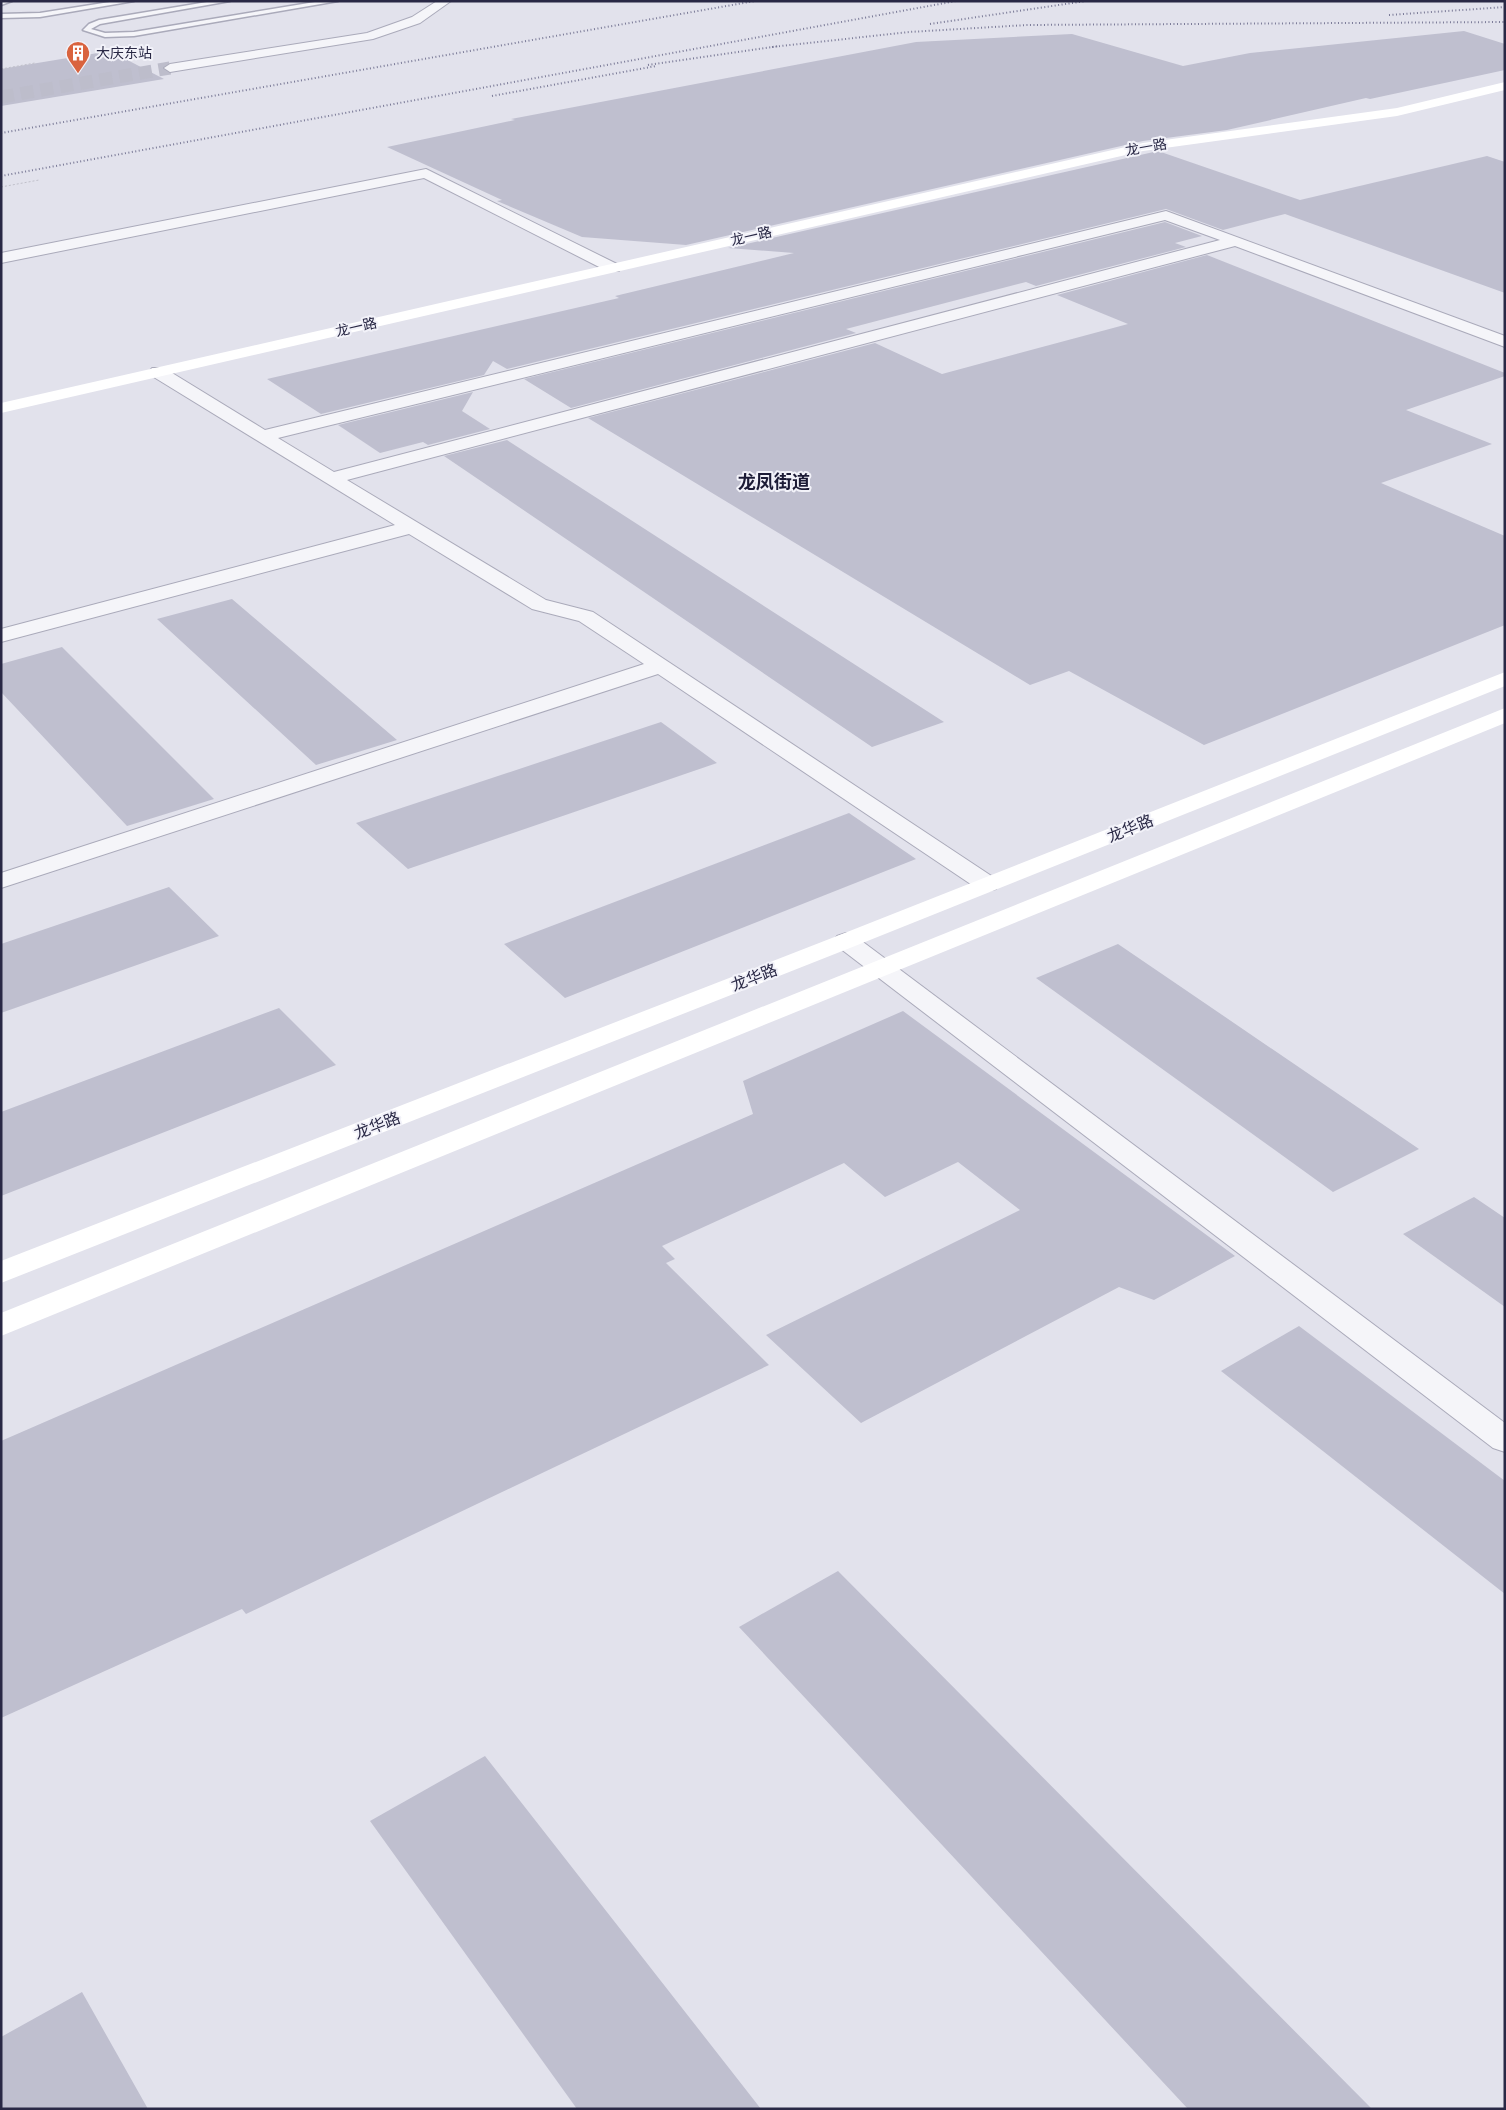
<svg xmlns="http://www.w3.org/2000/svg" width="1506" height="2110" font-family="'Source Sans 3','Noto Sans SC',sans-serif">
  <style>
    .building { fill: #bfbfcf }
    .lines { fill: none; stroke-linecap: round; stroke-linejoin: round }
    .street-tunnel { stroke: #bdbdcb; stroke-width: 13; stroke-dasharray: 13 7; stroke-linecap: butt }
    .lane-casing { stroke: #aaaaba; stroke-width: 3 }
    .street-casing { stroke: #aaaaba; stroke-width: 2 }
    .path { stroke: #c0c0ca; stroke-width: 1; stroke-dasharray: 2 2; stroke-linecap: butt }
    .lane { fill: #f5f5f9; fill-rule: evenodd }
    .street { fill: #f5f5f9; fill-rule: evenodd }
    .secondary { fill: #fff; fill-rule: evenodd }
    .rail { stroke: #7a7a97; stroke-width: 2; stroke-dasharray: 1 2.5; stroke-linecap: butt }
    .labels { text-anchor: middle; stroke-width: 4; stroke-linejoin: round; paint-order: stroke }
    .far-poi-label { font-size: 14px; fill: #292845; stroke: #f2f2f9; text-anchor: start }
    .far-street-label { font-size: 14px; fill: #292845; stroke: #f2f2f9 }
    .street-label { font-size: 16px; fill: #292845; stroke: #f2f2f9 }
    .far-district-label { font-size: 18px; font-weight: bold; fill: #1c1b36; stroke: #f2f2f9 }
  </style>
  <rect width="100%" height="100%" fill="#e2e2ec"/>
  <path class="building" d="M1464 31 1505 44V70L1370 99 1366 98 1227 130 1143 141 686 245 582 237 497 201 502 200 387 147 515 120 511 119 916 42 1072 34 1183 66 1250 53Z
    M110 51 164 79 1 106V69Z
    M1158 151 1300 200 1487 156 1505 162V293L1285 214 1223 230 1166 209 507 369 493 361 484 375 321 414 267 379 619 298 615 296 794 253 728 248Z
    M1165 222 1202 236 1175 243 1186 247 1036 286 1026 282 846 329 856 333 571 408 524 379Z
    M1207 255 1505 373V376L1406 410 1492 444 1381 483 1505 536V625L1204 745 1069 671 1030 685 588 418 875 343 942 374 1128 324 1057 295Z
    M473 392 462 411 490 429 428 445 423 442 380 453 338 425Z
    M507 440 730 584 944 722 872 747 444 456Z
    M232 599 397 740 316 765 157 619Z
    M62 647 214 799 127 826 1 692V664Z
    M661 722 717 763 408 869 356 823Z
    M849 813 916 859 565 998 504 944Z
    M169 887 219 936 1 1013V944Z
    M1118 944 1419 1149 1333 1192 1036 978Z
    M279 1008 336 1065 1 1196V1112Z
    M903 1011 1235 1256 1154 1300 1119 1287 861 1423 766 1335 1020 1210 958 1162 885 1197 844 1163 662 1246 675 1259 666 1263 769 1365 246 1614 242 1609 1 1718V1441L753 1114 743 1081Z
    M1474 1197 1505 1218V1307L1403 1234Z
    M1299 1326 1505 1481V1594L1221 1371Z
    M838 1571 1372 2109H1188L739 1627Z
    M485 1756 761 2109H577L370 1821Z
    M82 1992 148 2109H1V2037Z"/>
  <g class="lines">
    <path class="street-tunnel" d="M1 97 170 68"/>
    <g class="lane-casing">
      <path id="lane" d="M1 1H12L1 5Z
        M116 1H134L40 17 1 18V14L40 13Z
        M213 1H230L100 24 91 29 105 33 134 32 321 1H338L134 36 105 37 83 30 89 24 99 20Z"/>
    </g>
    <g class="street-casing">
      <path id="street" d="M437 1H451L420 23 373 39 170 72 164 68 170 64 367 33 412 17Z
        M426 169 619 265 621 268 619 271H607L424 178 1 263V253Z
        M1166 211 1505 336V347L1235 246 347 480 546 600 593 612 996 879 999 884 996 889 987 891 978 889 658 674 1 888V873L644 664 579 621 532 609 409 534 1 642V629L395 525 152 376 149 372 152 368H164L265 430ZM1165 220 1220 240 334 472 278 438Z
        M846 933 855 936 1505 1423V1452L1493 1448 837 946 833 941 837 936Z"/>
    </g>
    <path class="path" d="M1 69 35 63
      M1 187 39 180"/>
    <use href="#lane" class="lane"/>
    <use href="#street" class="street"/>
    <path class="secondary" d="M1505 82V90L1397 116 1143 151 1 413V403L1143 143 1397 108Z
      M1505 672V686L855 946 1 1283V1261L837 936Z
      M1505 708V723L1 1336V1313Z"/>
    <path class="rail" d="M1389 15 1505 7
      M930 24 1086 1
      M772 47 909 32 1027 25 1505 22
      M648 65 779 46
      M492 96 656 66
      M1 133 755 1
      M1 176 956 1"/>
  </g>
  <defs>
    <g id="building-pin" transform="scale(1.25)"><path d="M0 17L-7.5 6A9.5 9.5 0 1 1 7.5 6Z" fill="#d9633e" stroke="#f2f2f9"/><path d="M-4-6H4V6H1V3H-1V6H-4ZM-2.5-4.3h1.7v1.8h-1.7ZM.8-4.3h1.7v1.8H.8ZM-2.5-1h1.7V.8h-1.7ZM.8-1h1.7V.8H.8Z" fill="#fff"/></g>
  </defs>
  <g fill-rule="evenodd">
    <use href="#building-pin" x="78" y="53"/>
  </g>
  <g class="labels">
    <g class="far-poi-label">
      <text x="96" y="58">大庆东站</text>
    </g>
    <g class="far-street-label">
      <text transform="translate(1146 147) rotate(-10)" y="5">龙一路</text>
      <text transform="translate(751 236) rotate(-13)" y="5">龙一路</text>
      <text transform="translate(356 327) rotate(-13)" y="5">龙一路</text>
    </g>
    <g class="street-label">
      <text transform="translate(1130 828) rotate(-22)" y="6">龙华路</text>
      <text transform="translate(754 977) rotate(-21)" y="6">龙华路</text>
      <text transform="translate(377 1125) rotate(-21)" y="6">龙华路</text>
    </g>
    <g class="far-district-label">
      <text x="774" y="488">龙凤街道</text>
    </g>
  </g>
  <rect width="1506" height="2110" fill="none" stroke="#292845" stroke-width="5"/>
</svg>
